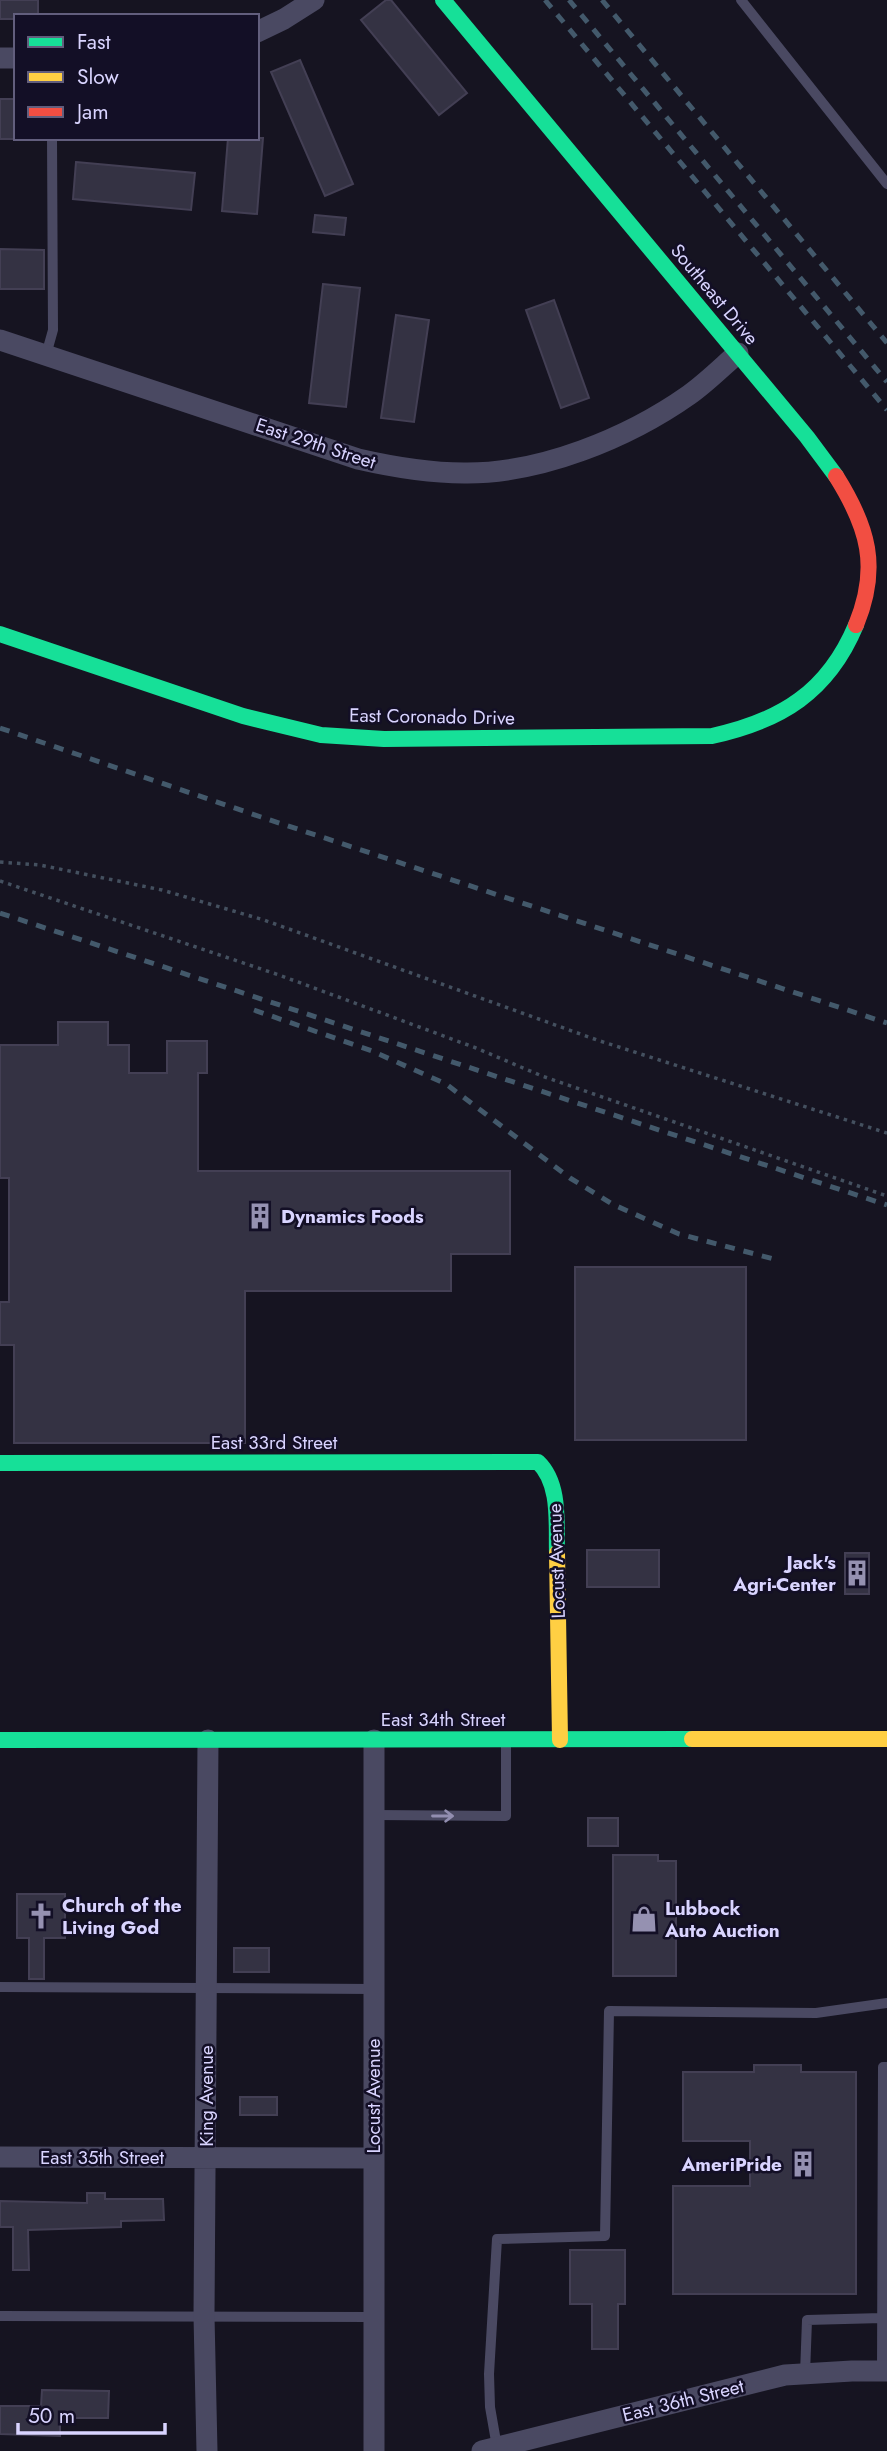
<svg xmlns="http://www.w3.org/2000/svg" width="887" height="2451" font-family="Jost,sans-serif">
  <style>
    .building { fill: #343243; stroke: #433f54; stroke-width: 2 }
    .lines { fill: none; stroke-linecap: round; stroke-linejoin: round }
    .path { stroke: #44505f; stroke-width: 3.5; stroke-dasharray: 3.5 5; stroke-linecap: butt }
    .lane { stroke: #4a4962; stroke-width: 10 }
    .street { stroke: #4a4962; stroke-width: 21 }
    .fast { stroke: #16e098; stroke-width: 16 }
    .slow { stroke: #ffcf43; stroke-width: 16 }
    .jam { stroke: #f24e42; stroke-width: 16 }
    .rail { stroke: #43596b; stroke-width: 5; stroke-dasharray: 10 9; stroke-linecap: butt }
    .oneway { stroke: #928eb0 }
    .labels { text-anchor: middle; stroke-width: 5; stroke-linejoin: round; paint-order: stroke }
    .street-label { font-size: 19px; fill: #d9d4ff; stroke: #130f26 }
    .poi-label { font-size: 19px; font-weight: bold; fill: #d9d4ff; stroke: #130f26; text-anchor: start }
  </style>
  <rect width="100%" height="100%" fill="#161421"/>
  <path class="building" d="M0 0H38V16H16V19H0Z
    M386 0H391L467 93 439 115 361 20Z
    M300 60 353 184 325 196 271 72Z
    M0 99H16V139H0Z
    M228 138H263L257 214 222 211Z
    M76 162 195 173 191 210 73 199Z
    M315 215 346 218 344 235 313 232Z
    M0 249 44 250V289H0Z
    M323 284 360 288 346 407 309 403Z
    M554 300 589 398 561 408 526 310Z
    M396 315 429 320 414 422 381 418Z
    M58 1022H108V1045H129V1073H167V1041H207V1073H198V1171H510V1254H451V1291H245V1443H14V1345H0V1302H9V1178H0V1045H58Z
    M575 1267H746V1440H575Z
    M587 1550H659V1587H587Z
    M845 1553H869V1594H845Z
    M588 1818H618V1846H588Z
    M613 1855H658V1861H676V1976H613Z
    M17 1894H65V1938H44V1979H29V1938H17Z
    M234 1948H269V1972H234Z
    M754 2065H801V2072H856V2294H673V2186H750V2141H683V2072H754Z
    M240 2097H277V2115H240Z
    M87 2193H105V2199H163L164 2220 121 2221V2227L28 2230 29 2270H13V2227H0V2201L87 2203Z
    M570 2250H625V2304H618V2349H592V2304H570Z
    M42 2390 109 2391 108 2418H60V2436L0 2434V2406H41Z"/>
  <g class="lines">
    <path class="path" d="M0 862 40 865 162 890 264 920 597 1040 887 1133
      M0 881 279 975 476 1048 542 1076 887 1196"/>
    <path class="lane" d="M741 0 887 184
      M46 355 53 330 52 138
      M375 1815 506 1816V1740
      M0 1987 374 1989
      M0 2316 374 2317
      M882 2371 883 2067H887
      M805 2374 807 2320 882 2318
      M497 2447 490 2407 489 2374 497 2239 605 2236 609 2011 816 2013 887 2003"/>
    <path class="street" d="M257 32 284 19 314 0
      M0 58H16
      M0 340 358 459C393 467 428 473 464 473 540 474 628 438 689 395 706 383 722 367 738 353
      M0 2157 373 2158
      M207 2451 204 2316 208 1740
      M374 2451V1740
      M482 2451 785 2375 852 2371H887"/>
    <path class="fast" d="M443 0 807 437 836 476
      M0 634 243 716 321 735 384 739 712 736C781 721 828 692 856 625
      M0 1463 538 1462C561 1484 556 1524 557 1553
      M0 1740 692 1739"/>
    <path class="slow" d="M557 1553 560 1740
      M692 1739H887"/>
    <path class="jam" d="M836 476C868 527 880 567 856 625"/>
    <path class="rail" d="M545 0 887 410
      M569 0 887 382
      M602 0 887 343
      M0 728 261 817 887 1023
      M0 913 887 1205
      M254 1010 372 1051 446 1084 570 1178 612 1204 679 1234 774 1259"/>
  </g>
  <defs><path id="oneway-shaft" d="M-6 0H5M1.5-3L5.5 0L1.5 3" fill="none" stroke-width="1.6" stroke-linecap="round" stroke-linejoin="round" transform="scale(1.75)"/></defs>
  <use class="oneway" href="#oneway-shaft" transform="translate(443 1816)"/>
  <defs>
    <g id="building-bare" transform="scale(2.1)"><path d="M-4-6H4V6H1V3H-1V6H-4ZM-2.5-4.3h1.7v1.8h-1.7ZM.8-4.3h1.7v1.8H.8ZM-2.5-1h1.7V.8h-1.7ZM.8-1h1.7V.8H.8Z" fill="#9591b1" stroke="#130f26" stroke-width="2.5" paint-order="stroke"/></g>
    <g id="church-bare" transform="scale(2.1)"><path d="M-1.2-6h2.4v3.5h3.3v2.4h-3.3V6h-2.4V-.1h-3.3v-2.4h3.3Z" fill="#9591b1" stroke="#130f26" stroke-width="2.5" paint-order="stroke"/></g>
    <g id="shop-bare" transform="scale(2.1)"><path d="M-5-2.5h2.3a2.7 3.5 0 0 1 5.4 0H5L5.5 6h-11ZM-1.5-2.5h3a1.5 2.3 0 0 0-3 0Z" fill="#9591b1" stroke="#130f26" stroke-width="2.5" paint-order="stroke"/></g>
  </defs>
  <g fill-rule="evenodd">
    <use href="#building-bare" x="260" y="1216"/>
    <use href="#building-bare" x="857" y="1573"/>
    <use href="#church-bare" x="41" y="1916"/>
    <use href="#shop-bare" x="644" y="1919"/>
    <use href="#building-bare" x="803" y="2164"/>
  </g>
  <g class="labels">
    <g class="street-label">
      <text transform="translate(715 294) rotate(50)" y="7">Southeast Drive</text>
      <text transform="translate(316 443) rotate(18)" y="7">East 29th Street</text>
      <text transform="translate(432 716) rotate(1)" y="7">East Coronado Drive</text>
      <text x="274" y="1449">East 33rd Street</text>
      <text transform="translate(556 1561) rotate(-92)" y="7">Locust Avenue</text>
      <text x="443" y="1726">East 34th Street</text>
      <text transform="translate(206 2096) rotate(-90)" y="7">King Avenue</text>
      <text transform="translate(373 2096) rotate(-90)" y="7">Locust Avenue</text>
      <text x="102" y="2164">East 35th Street</text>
      <text transform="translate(683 2400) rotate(-14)" y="7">East 36th Street</text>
    </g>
    <g class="poi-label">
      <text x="281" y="1223">Dynamics Foods</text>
      <text x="836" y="1569" text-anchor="end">Jack's<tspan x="836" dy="22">Agri-Center</tspan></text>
      <text x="62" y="1912">Church of the<tspan x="62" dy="22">Living God</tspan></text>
      <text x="665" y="1915">Lubbock<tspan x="665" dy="22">Auto Auction</tspan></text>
      <text x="782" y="2171" text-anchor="end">AmeriPride</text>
    </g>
  </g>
  <rect x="14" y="14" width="245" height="126" fill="#130f26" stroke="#625e7d" stroke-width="2"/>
  <rect x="28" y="37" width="35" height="10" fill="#16e098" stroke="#625e7d" stroke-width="2"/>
  <text x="77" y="49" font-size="21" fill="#d9d4ff">Fast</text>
  <rect x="28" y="72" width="35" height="10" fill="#ffcf43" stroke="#625e7d" stroke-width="2"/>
  <text x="77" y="84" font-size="21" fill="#d9d4ff">Slow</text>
  <rect x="28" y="107" width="35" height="10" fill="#f24e42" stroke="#625e7d" stroke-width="2"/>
  <text x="77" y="119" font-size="21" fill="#d9d4ff">Jam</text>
  <path d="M18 2423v10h147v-10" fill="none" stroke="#d9d4ff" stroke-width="3.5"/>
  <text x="28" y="2423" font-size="21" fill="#d9d4ff" stroke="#130f26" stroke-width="5" paint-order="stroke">50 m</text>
</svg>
